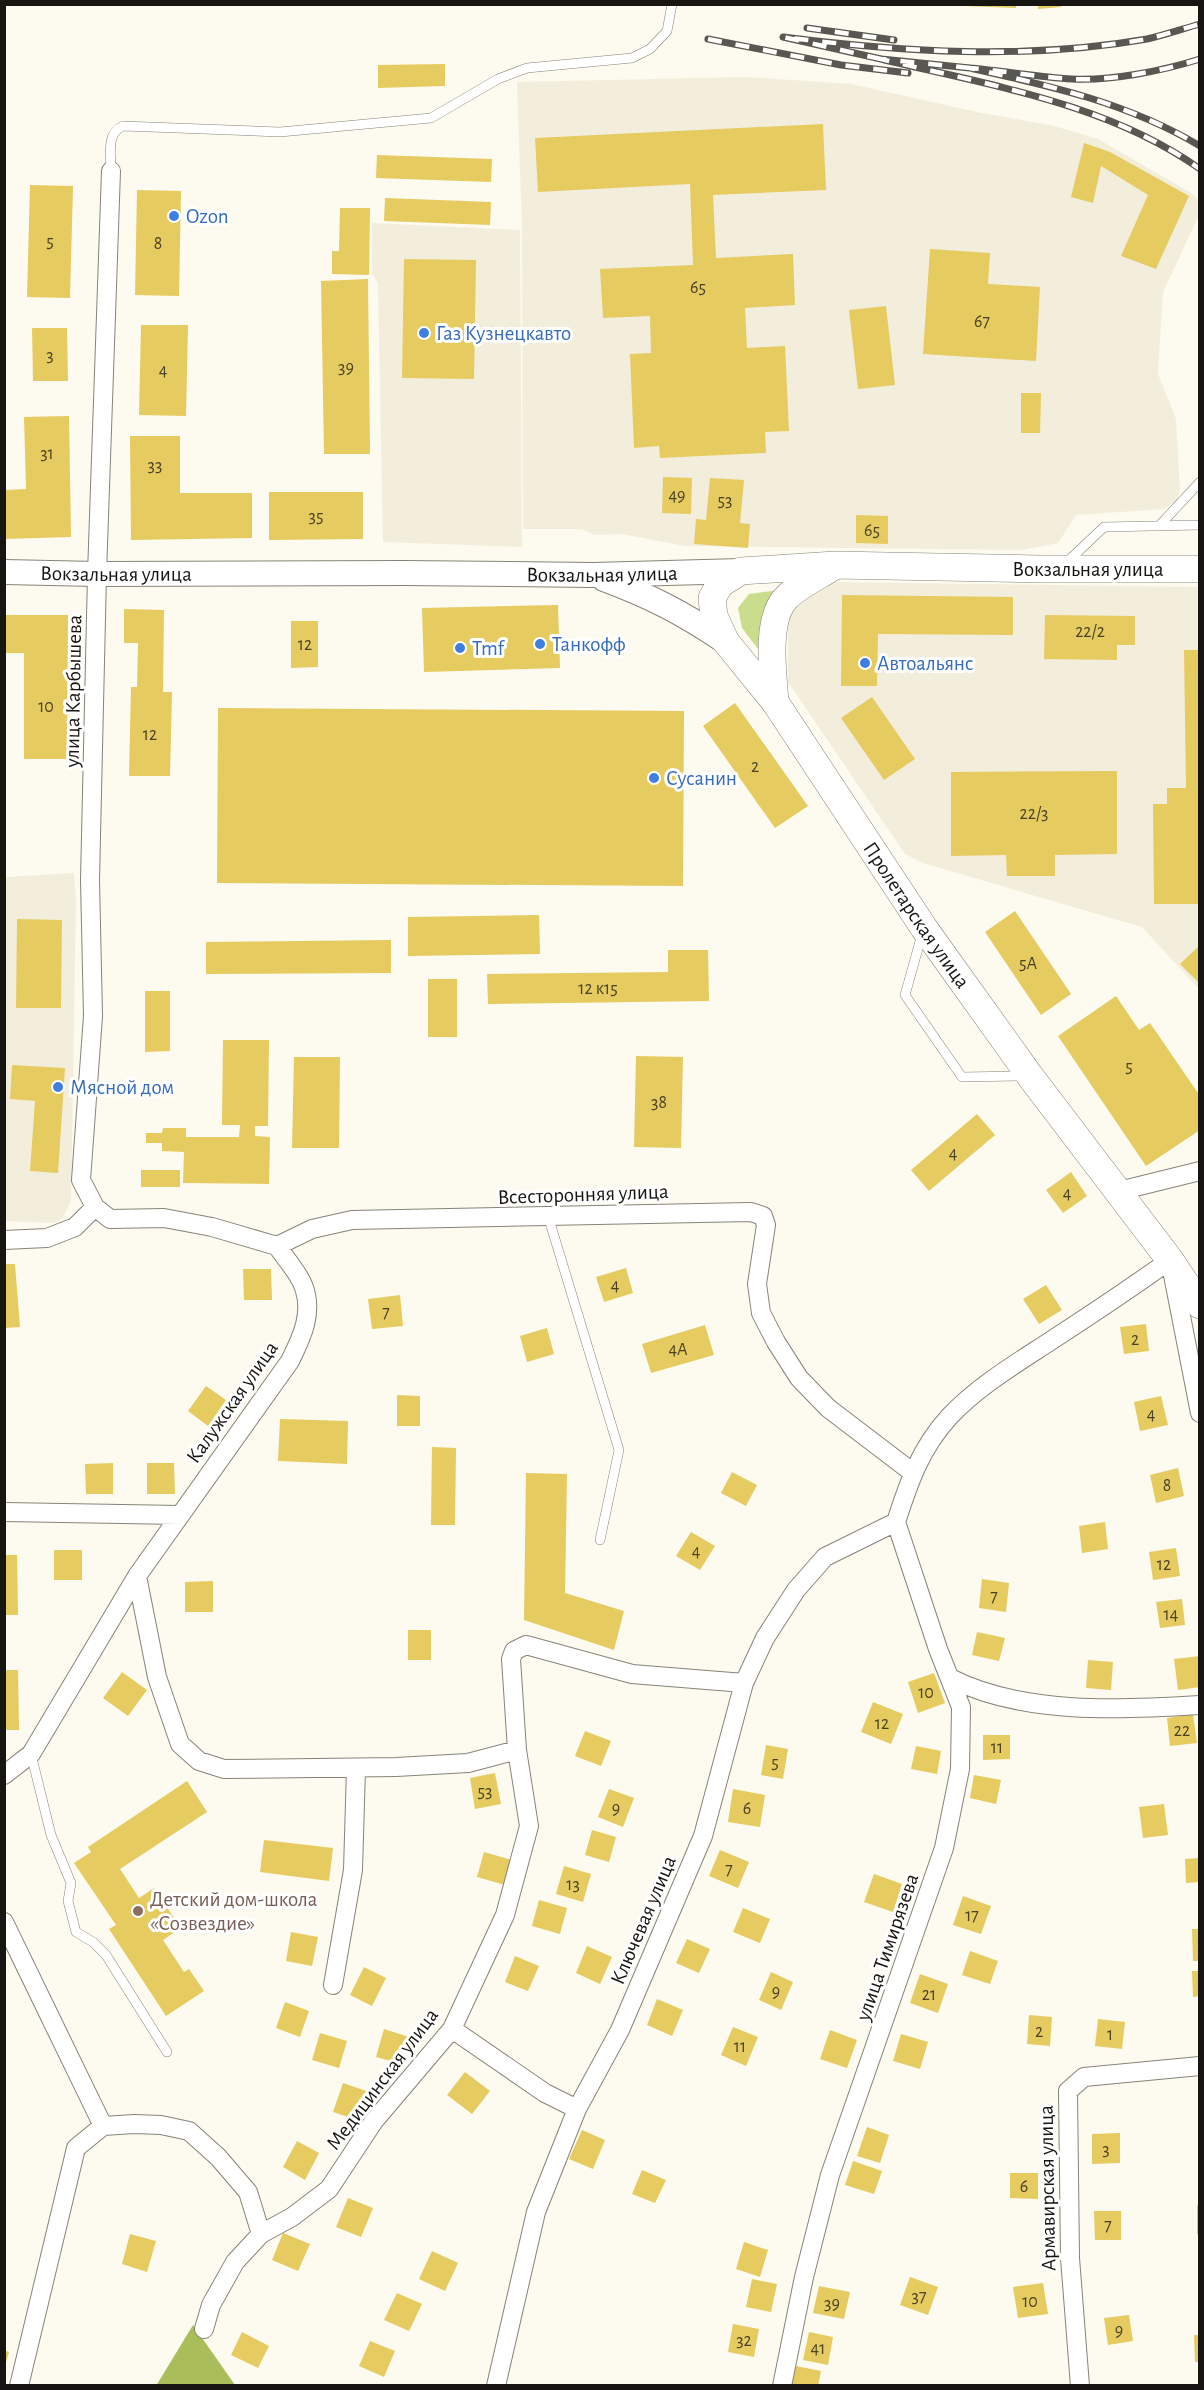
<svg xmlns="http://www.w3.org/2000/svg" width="1204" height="2390" font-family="'Alegreya Sans',sans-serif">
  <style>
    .built { fill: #f2eedb }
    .green { fill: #cadd8c }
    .forest { fill: #a9be5a }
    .building { fill: #e6cb61 }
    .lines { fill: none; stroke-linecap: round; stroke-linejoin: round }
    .service-casing { stroke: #868379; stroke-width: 10 }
    .minor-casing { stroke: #868379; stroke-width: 20 }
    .secondary-casing { stroke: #868379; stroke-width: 26 }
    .primary-casing { stroke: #868379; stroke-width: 28 }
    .service { stroke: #fff; stroke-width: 9 }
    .minor { stroke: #fff; stroke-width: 18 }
    .secondary { stroke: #fff; stroke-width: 24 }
    .primary { stroke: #fff; stroke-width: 27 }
    .rail-casing { stroke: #585751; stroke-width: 7 }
    .rail { stroke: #fff; stroke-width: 4.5; stroke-dasharray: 14; stroke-linecap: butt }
    .shop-dot { fill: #3f7fe0; stroke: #fff; stroke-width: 2 }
    .education-dot { fill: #8d6e63; stroke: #fff; stroke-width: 2 }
    .labels { text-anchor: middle; stroke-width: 6; stroke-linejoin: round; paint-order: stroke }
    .number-label { font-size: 18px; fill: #4a4225 }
    .shop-label { font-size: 21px; fill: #366cbe; stroke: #fff; text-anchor: start }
    .street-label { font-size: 21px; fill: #161511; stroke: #fff }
    .education-label { font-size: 21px; fill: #785e54; stroke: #fff; text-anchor: start }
  </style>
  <rect width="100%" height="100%" fill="#fdfaef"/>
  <path class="built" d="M746 77 851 84 977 112 1054 126 1098 139 1191 193 1199 201V215L1163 292 1158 374 1176 419 1180 490 1177 500 1164 509 1076 515 1058 543 1022 550 685 546 622 534 595 535 582 529H523L522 229 517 82Z
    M372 223 520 230 522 547 383 542 378 283 372 274Z
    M829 582 1199 587V989L1142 927 923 863 905 854 788 682V613L795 601Z
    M74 873 76 899 71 1200 63 1218 53 1223 5 1221V877Z"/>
  <path class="green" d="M780 590 758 649 742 628 738 608 749 594Z"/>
  <path class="forest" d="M193 2325 235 2385 156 2386Z"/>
  <path class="building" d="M963 4H1016V8L963 6Z
    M1038 4H1061V7L1038 9Z
    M445 64V86L378 88V65Z
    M823 124 826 190 713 195 716 258 793 254 795 305 745 308 747 348 785 346 789 431 765 432 766 453 660 458 659 446 634 448 630 354 651 353 650 316 603 318 600 269 693 265 690 184 538 192 535 138Z
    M1084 143 1110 152 1189 196 1156 269 1121 256 1148 195 1101 166 1093 203 1071 197Z
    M377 155 492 159 491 182 376 178Z
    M30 185 73 186 70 298 27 297Z
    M137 190 181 191 179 296 135 295Z
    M385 198 491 202 490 225 384 221Z
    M340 208H370L369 275 332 274V251H339Z
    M930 249 990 253 988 284 1040 287 1036 361 923 354Z
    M404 259 476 260 474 379 402 378Z
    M368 279 370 454H324L321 281Z
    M886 306 895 385 858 389 849 310Z
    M141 325H188L186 416 139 415Z
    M32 328H67L68 381H33Z
    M1021 393H1041L1040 433H1021Z
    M69 416 71 537 4 539V490L26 489 24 417Z
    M130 436H180V493H252V538L131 540Z
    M663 477 692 478 691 514 662 513Z
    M710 478 744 480 740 523 750 524 748 548 694 544 696 519 706 520Z
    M269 492H363V539L269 540Z
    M856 515 888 516V544L856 543Z
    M842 595 1013 597V635L878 634 877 686H841Z
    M558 605 560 668 424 672 422 608Z
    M124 609 164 610 163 692H172L170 776H129L131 687H137L138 643H124Z
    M4 615H68L67 759H24V653H4Z
    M1045 615 1135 616V645H1117V660L1044 659Z
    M291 621H318V667L291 668Z
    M1184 650H1200V904H1154L1153 804H1167V788H1186Z
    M872 697 915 759 884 780 841 718Z
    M735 703 808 806 775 828 703 726Z
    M218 708 684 711 683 886 217 883Z
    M1117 771V854L1055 855V876H1007L1006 855 951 856V772Z
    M1015 911 1071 994 1041 1015 985 932Z
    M539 915 540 954 408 956V917Z
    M17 919 62 920 61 1008H16Z
    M391 940V973L206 974V942Z
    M1200 945V984L1180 964Z
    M668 950H708L709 1001 488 1004 487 974 668 972Z
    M428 979H457V1037H428Z
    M145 991H170V1051L145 1052Z
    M1116 996 1139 1030 1150 1023 1200 1096V1130L1146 1166 1058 1036Z
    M223 1040H269L268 1126H255V1136L270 1137 269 1184 183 1183 184 1152 162 1151V1143H146V1133H162L163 1128H186V1137H239L240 1125H222Z
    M636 1056 683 1057 681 1148 634 1147Z
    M294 1057H340L339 1148H292Z
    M12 1065 65 1068 58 1173 30 1171 35 1101 10 1099Z
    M977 1114 995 1135 929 1191 911 1170Z
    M141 1170H180V1187H141Z
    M1071 1172 1087 1196 1063 1213 1046 1190Z
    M4 1264H15L20 1327 4 1328Z
    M626 1268 633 1293 604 1302 596 1277Z
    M243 1269H271L272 1300H244Z
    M1046 1285 1062 1310 1039 1324 1023 1299Z
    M400 1295 403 1326 372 1329 368 1299Z
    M1146 1324 1149 1351 1124 1354 1120 1327Z
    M705 1325 714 1355 651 1373 642 1344Z
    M547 1328 554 1354 527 1362 520 1336Z
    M206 1386 226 1400 208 1426 188 1411Z
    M397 1395 420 1396V1426H397Z
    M1161 1396 1168 1425 1140 1431 1134 1402Z
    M280 1419 348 1421 347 1464 278 1461Z
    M432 1447 456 1448 455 1525H431Z
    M113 1463V1494H86L85 1464Z
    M147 1463H174L175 1494H147Z
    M1178 1468 1184 1496 1156 1503 1150 1475Z
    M732 1472 757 1485 746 1506 721 1493Z
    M526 1473 567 1474 565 1593 624 1611 614 1650 524 1620Z
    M1105 1522 1108 1549 1082 1553 1079 1526Z
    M691 1532 715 1546 700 1570 676 1556Z
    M1176 1548 1180 1576 1153 1580 1149 1552Z
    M54 1550H82V1580H54Z
    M4 1555H17L18 1615H4Z
    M982 1579 1009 1583 1006 1612 979 1608Z
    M213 1581V1612H185V1582Z
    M1182 1599 1185 1625 1160 1628 1156 1602Z
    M408 1630H431V1660H408Z
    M977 1632 1005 1638 999 1661 972 1655Z
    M1200 1656V1687L1178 1690 1174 1659Z
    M1088 1660 1113 1662 1111 1690 1086 1688Z
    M4 1670H18L19 1730H4Z
    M122 1672 147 1690 128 1716 103 1698Z
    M934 1673 945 1703 918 1713 908 1682Z
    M873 1702 903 1714 891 1744 861 1732Z
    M1193 1714 1197 1743 1170 1746 1167 1718Z
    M585 1731 611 1741 601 1766 575 1756Z
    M983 1735H1010V1759L983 1760Z
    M766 1745 788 1749 783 1779 761 1775Z
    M916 1746 941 1751 937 1774 911 1769Z
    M495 1773 501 1804 475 1809 470 1778Z
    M974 1775 1001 1780 996 1804 970 1798Z
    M187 1781 207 1812 120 1869 139 1898 154 1888 181 1928 163 1940 184 1972 189 1969 204 1991 166 2016 109 1929 116 1925 74 1863 91 1852 88 1847Z
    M609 1789 634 1798 623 1827 598 1817Z
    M733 1789 765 1795 760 1827 728 1822Z
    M1164 1804 1168 1835 1143 1838 1139 1807Z
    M592 1830 616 1837 609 1862 585 1855Z
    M264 1840 333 1848 329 1881 260 1872Z
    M720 1850 749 1862 738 1888 709 1876Z
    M484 1852 512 1860 505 1885 477 1877Z
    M1200 1858V1882L1186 1883 1185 1859Z
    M564 1866 591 1874 583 1902 556 1894Z
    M874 1874 902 1884 893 1912 864 1902Z
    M963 1896 991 1906 981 1934 953 1925Z
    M539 1900 567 1908 560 1934 532 1926Z
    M743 1908 770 1919 760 1943 733 1932Z
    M1192 1929H1200V1961H1193Z
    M291 1932 318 1937 312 1966 286 1961Z
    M687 1939 710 1949 699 1973 676 1963Z
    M587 1946 612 1957 600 1984 576 1973Z
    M970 1951 998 1961 990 1984 962 1975Z
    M515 1956 539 1966 528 1991 505 1982Z
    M364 1967 386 1978 372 2006 350 1995Z
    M1192 1971H1200V1996L1193 1997Z
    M771 1972 793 1982 781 2010 759 2000Z
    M920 1974 948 1984 938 2013 910 2003Z
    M657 1999 683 2010 672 2036 647 2025Z
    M285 2002 309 2011 300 2037 276 2028Z
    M1029 2015 1052 2017 1050 2046 1027 2044Z
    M1098 2019 1125 2022 1122 2049 1095 2046Z
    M733 2027 758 2037 746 2066 721 2055Z
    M384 2029 409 2037 401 2064 376 2057Z
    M830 2030 857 2040 847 2068 820 2059Z
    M320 2033 347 2041 339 2068 312 2060Z
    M901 2034 928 2042 920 2069 893 2061Z
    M465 2072 490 2091 472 2114 447 2095Z
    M343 2083 372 2093 363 2122 333 2112Z
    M867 2127 889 2135 880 2163 857 2156Z
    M582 2130 605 2140 593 2169 569 2159Z
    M1120 2133V2163L1092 2164V2134Z
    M297 2141 319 2153 305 2180 283 2167Z
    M853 2161 882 2171 874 2194 845 2185Z
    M642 2170 666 2180 655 2203 632 2194Z
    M1010 2173H1038V2199L1010 2198Z
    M348 2198 373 2208 361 2237 336 2227Z
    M1197 2205H1200V2234H1197Z
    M1094 2211H1121V2240H1095Z
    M283 2233 310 2244 298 2271 272 2260Z
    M130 2234 156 2241 147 2272 122 2264Z
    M744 2242 768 2250 760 2277 736 2269Z
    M432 2251 458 2263 445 2291 419 2279Z
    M910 2277 938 2287 928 2315 900 2305Z
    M752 2279 777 2284 771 2312 746 2307Z
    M1043 2283 1048 2314 1018 2318 1013 2287Z
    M819 2286 850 2292 844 2319 813 2313Z
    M397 2293 422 2304 409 2331 384 2320Z
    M1129 2315 1133 2341 1108 2345 1104 2318Z
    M733 2324 759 2329 754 2357 728 2352Z
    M242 2332 269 2346 258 2368 231 2355Z
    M809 2332 833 2337 828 2365 803 2360Z
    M1194 2335H1200V2362H1195Z
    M370 2341 395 2351 384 2377 359 2366Z
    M4 2350 9 2352 5 2366H4Z
    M791 2365 821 2371 818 2386H787Z"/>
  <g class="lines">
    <g class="service-casing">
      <path id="service" d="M111 171C111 155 106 133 123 126L280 132 431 118 498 79 527 68 632 58 650 49 667 31 672 4
        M1159 526 1200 482
        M1066 563 1104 527 1200 525
        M922 934 905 995 962 1077 1025 1076
        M548 1216 619 1450 600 1540
        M31 1754 51 1835 71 1883 68 1901 76 1932 93 1942 106 1955 167 2052"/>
    </g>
    <g class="minor-casing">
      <path id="minor" d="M111 171 97 574 90 880 93 1016 81 1180 95 1207 110 1219 164 1218 212 1227 277 1246 312 1229 352 1220 751 1212 763 1216 766 1225 757 1284 761 1313 776 1342 799 1378 828 1408 912 1472
        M1119 1191 1200 1171
        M4 1240 47 1238 75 1227 95 1207
        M4 1512 180 1515
        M896 1522C909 1482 920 1449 949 1417 978 1386 1017 1363 1052 1340 1092 1314 1131 1288 1170 1260L1200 1413
        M137 1576 157 1677 180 1744 199 1761 224 1769 396 1767 468 1763 517 1750
        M950 1678C1023 1715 1120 1710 1200 1705
        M4 1775 31 1754 137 1576 290 1361C302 1337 314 1312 303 1285 298 1272 285 1258 277 1246
        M4 1922 103 2126
        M333 1985 353 1870 356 1768
        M452 2029 545 2093 577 2109
        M204 2329 211 2305 235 2262 261 2234 292 2217 329 2189 374 2121 452 2029 505 1915 529 1826 517 1750 511 1659 514 1651 526 1645 632 1674 744 1683
        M19 2386 76 2148 103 2126 134 2124 161 2125 189 2131 218 2157 248 2192 261 2234
        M496 2386 536 2212 577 2109 620 2030 703 1836 744 1683 765 1638 796 1590 825 1557 896 1522
        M782 2386 804 2277 830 2175 944 1848 960 1769 961 1707 938 1649 896 1522
        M1080 2386 1070 2258 1068 2091 1084 2077 1200 2066"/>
    </g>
    <g class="secondary-casing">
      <g id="secondary">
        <path id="s1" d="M4 572 97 574 404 573 593 575 741 571"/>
        <path d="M604 579C652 597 683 613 726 642"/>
      </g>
    </g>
    <g class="primary-casing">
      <g id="primary">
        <path id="s2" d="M1200 569H1039L835 565 741 571 720 584 712 598 714 616 726 642 775 702 924 928 1030 1076 1170 1260 1200 1305"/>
        <path d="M775 702C773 674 765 618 787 597 799 585 819 576 834 566"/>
      </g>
    </g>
    <use href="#service" class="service"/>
    <use href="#minor" class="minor"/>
    <use href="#secondary" class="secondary"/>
    <use href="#primary" class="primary"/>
    <g class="rail-casing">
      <path id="rail" d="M807 28 894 40
        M708 39 841 65 908 73
        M881 59 783 37C902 52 1027 60 1147 39 1164 35 1182 29 1200 24
        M1200 59C1162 71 1111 81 1072 79 1038 77 1004 71 970 68 1051 86 1128 103 1200 146
        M970 68 881 59C988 85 1107 103 1200 169"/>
    </g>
    <use href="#rail" class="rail"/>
  </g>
  <g class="shop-dot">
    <circle cx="174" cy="216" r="6"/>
    <circle cx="424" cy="333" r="6"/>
    <circle cx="540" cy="644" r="6"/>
    <circle cx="460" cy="648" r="6"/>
    <circle cx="865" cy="663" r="6"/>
    <circle cx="654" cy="778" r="6"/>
    <circle cx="58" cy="1087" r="6"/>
  </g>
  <circle class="education-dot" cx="138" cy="1911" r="6"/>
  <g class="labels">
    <g class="number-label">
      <text x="50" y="247">5</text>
      <text x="158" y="249">8</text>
      <text x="698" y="293">65</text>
      <text x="982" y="327">67</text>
      <text x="50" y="361">3</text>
      <text x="346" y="373">39</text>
      <text x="163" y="376">4</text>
      <text x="47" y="459">31</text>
      <text x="155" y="471">33</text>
      <text x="677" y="501">49</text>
      <text x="725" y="506">53</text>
      <text x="316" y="522">35</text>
      <text x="872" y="536">65</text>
      <text x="1090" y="637">22/2</text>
      <text x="305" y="650">12</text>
      <text x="46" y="712">10</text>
      <text x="150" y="740">12</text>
      <text x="755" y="772">2</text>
      <text x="1034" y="819">22/3</text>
      <text x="1028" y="969">5А</text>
      <text x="598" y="994">12 к15</text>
      <text x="1129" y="1072">5</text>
      <text x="659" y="1108">38</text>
      <text x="953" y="1159">4</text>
      <text x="1067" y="1199">4</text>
      <text x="615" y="1291">4</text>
      <text x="386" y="1318">7</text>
      <text x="1135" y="1345">2</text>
      <text x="678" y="1355">4А</text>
      <text x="1151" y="1420">4</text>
      <text x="1167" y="1491">8</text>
      <text x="696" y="1557">4</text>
      <text x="1164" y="1570">12</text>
      <text x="994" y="1602">7</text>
      <text x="1171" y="1620">14</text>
      <text x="926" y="1698">10</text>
      <text x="882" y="1729">12</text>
      <text x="1182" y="1736">22</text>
      <text x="997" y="1753">11</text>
      <text x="775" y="1768">5</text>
      <text x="485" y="1797">53</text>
      <text x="616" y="1814">9</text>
      <text x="747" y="1814">6</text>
      <text x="729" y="1875">7</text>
      <text x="573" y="1890">13</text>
      <text x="972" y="1921">17</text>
      <text x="776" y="1997">9</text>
      <text x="929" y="2000">21</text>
      <text x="1039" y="2037">2</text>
      <text x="1110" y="2040">1</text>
      <text x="740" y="2052">11</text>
      <text x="1106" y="2155">3</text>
      <text x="1024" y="2192">6</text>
      <text x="1108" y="2231">7</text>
      <text x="919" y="2302">37</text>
      <text x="1030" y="2307">10</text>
      <text x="832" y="2309">39</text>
      <text x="1119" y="2336">9</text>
      <text x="744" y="2346">32</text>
      <text x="818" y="2354">41</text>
    </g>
    <g class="shop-label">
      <text x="186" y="223">Ozon</text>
      <text x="436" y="340">Газ Кузнецкавто</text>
      <text x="552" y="651">Танкофф</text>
      <text x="472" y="655">Tmf</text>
      <text x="877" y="670">Автоальянс</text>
      <text x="666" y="785">Сусанин</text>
      <text x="70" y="1094">Мясной дом</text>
    </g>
    <g class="street-label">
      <text x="1088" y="576">Вокзальная улица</text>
      <text dy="7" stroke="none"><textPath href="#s1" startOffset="112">Вокзальная улица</textPath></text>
      <text dy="7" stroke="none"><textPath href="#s1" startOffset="598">Вокзальная улица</textPath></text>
      <text transform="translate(73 691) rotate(-89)" y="7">улица Карбышева</text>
      <text dy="7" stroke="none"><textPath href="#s2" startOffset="880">Пролетарская улица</textPath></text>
      <text transform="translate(583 1194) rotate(-2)" y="7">Всесторонняя улица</text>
      <text transform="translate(232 1402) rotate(-55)" y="7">Калужская улица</text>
      <text transform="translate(643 1920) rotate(-67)" y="7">Ключевая улица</text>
      <text transform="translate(887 1947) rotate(-71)" y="7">улица Тимирязева</text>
      <text transform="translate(382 2079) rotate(-53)" y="7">Медицинская улица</text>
      <text transform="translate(1047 2188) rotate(-91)" y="7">Армавирская улица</text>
    </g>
    <g class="education-label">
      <text x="150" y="1906">Детский дом-школа<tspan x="150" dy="24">«Созвездие»</tspan></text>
    </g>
  </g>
  <rect width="1204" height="2390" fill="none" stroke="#161511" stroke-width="12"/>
</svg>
